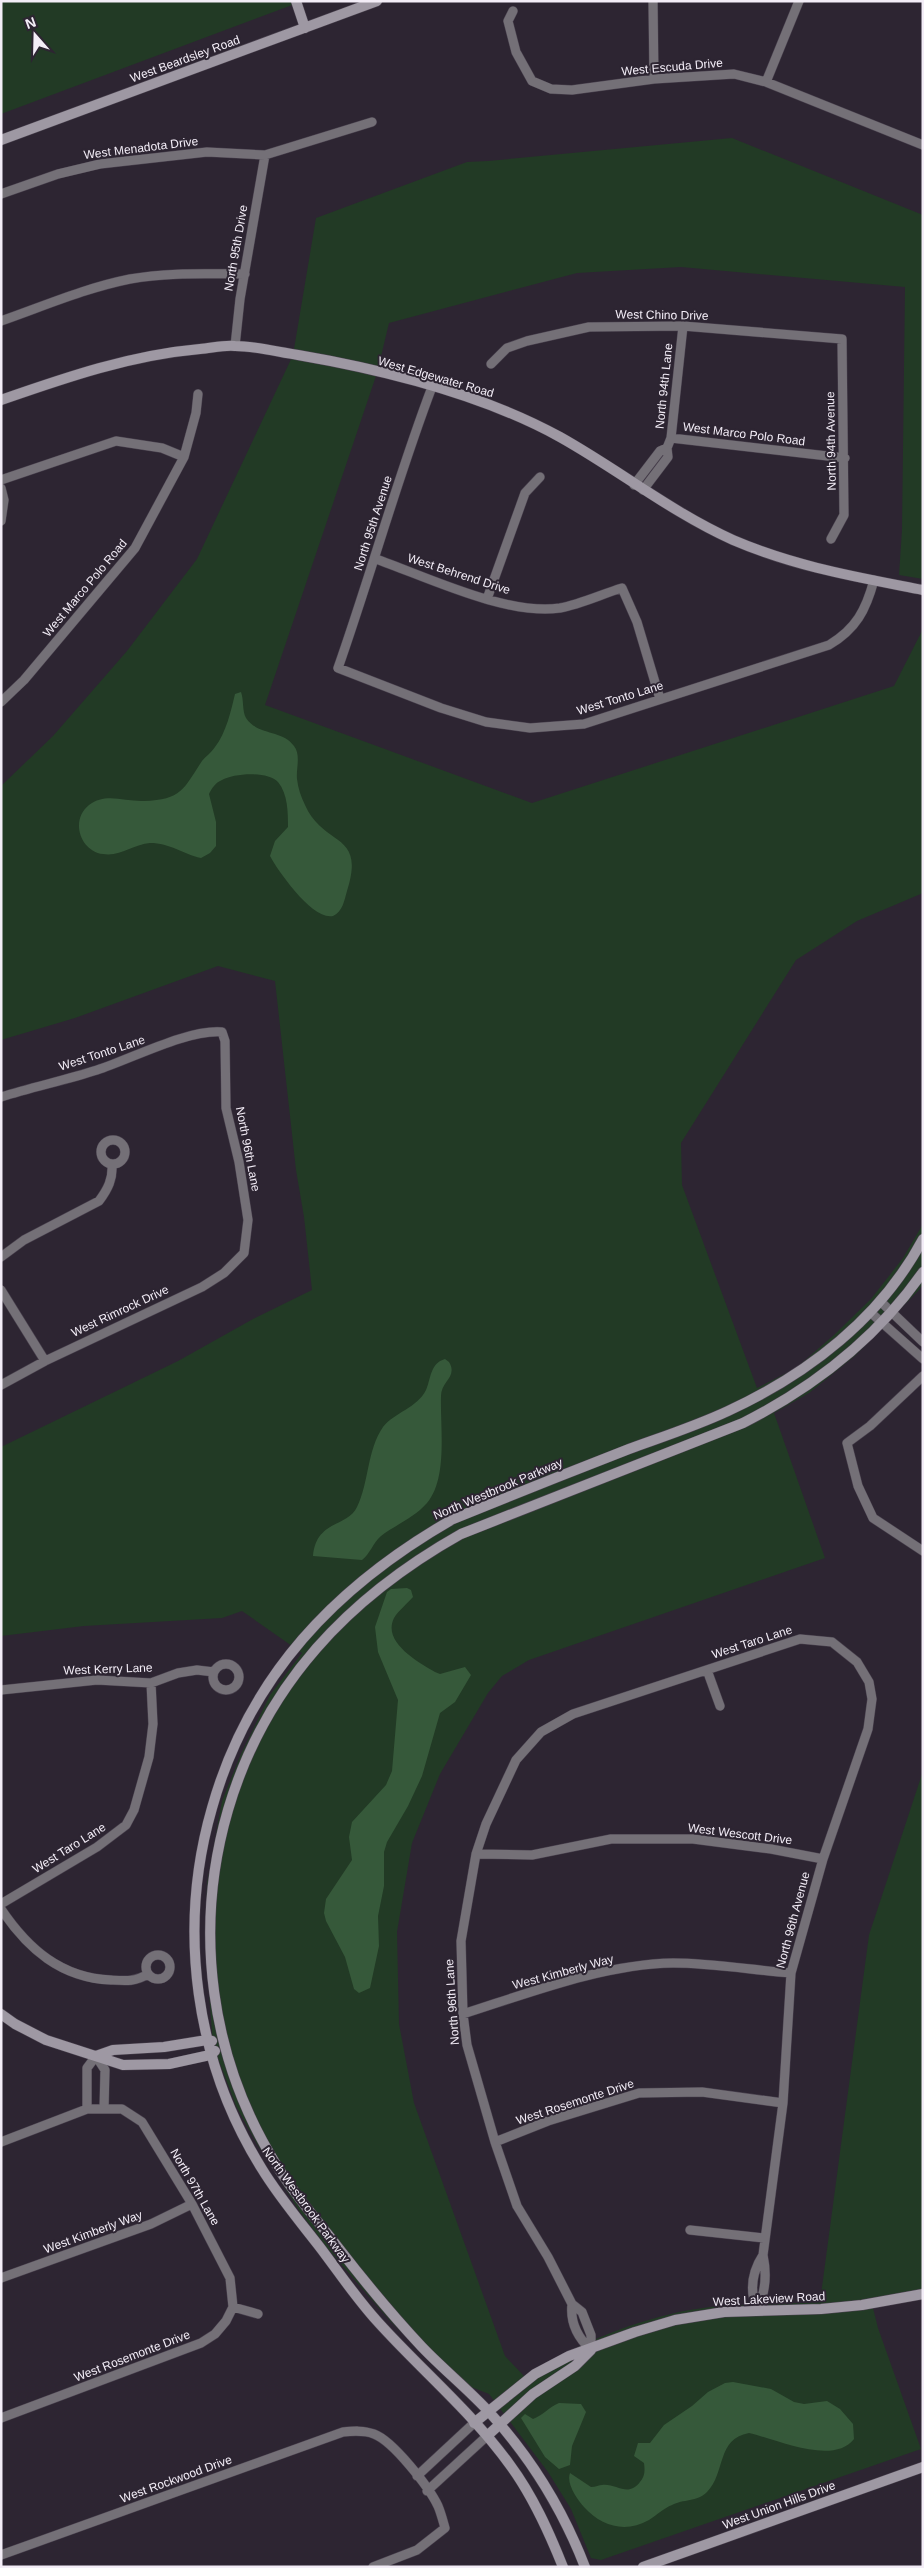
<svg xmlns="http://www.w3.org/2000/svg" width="924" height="2568" font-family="Helvetica,sans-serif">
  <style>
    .green { fill: #223a25 }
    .water { fill: #36593a }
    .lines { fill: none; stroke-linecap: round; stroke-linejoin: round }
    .street-casing { stroke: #49414e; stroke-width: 10 }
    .secondary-casing { stroke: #49414e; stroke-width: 11 }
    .street { stroke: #747077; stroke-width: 9 }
    .secondary { stroke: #9e98a3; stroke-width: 10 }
    .labels { text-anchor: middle; stroke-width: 4; stroke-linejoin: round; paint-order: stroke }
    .street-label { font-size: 12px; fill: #f3edf7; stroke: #2d2532 }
  </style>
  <rect width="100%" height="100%" fill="#2d2532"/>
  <path class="green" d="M1 1H303L1 114Z
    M732 138 923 215V579L899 575 902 530 905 287 681 267 577 273 389 323 377 373 265 705 532 803 894 686 923 629V893L857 921 796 960 681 1143 682 1185 757 1388 796 1368 834 1335 871 1299 903 1258 923 1224V1283L919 1290 855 1356 809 1393 774 1413 825 1558 529 1660 502 1676 488 1693 440 1774 412 1843 397 1932 399 2024 414 2103 505 2356 524 2376C571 2347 625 2324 679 2312 725 2302 774 2305 820 2302L869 1935 923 1771V2294L872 2304 878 2328 921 2449 601 2560 591 2558 571 2509 548 2472 489 2394 446 2377 391 2322 329 2250 300 2212 257 2144 236 2106 213 2045 205 1941 207 1883 222 1801 241 1754 270 1695 302 1653 242 1611 222 1618 84 1626 1 1636V1447L178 1361 253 1319 312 1290 304 1217 296 1170 275 981 218 966 75 1018 1 1040V786L53 736 127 651 197 559 293 355 316 218 467 162 488 161Z"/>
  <path class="water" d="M241 692C244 700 242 711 246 718 258 736 282 729 294 746 301 755 296 768 297 779 298 788 301 797 305 805 324 848 366 831 347 891 344 901 343 911 333 916 313 921 278 871 270 856L275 841 288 827C288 813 288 794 278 782 268 771 234 773 222 780 215 783 212 788 209 794L216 822V846L210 853 201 858C183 854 170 843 150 843 134 844 120 857 103 854 80 851 70 820 89 805 106 792 125 802 144 801 182 800 184 788 202 761 206 756 211 753 215 747 226 733 231 711 235 694Z
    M445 1359 449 1362C458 1377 441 1381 441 1396 440 1427 448 1478 427 1503 414 1518 395 1525 381 1536 373 1543 370 1554 362 1560L313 1556C316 1520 348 1527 357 1507 369 1482 367 1450 383 1427 395 1412 417 1408 426 1390 431 1379 430 1363 445 1359Z
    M407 1588 411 1590 413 1597C407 1604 399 1610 394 1618 382 1642 418 1662 435 1672L440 1674 465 1667 471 1675 455 1702 440 1713 422 1776 408 1806 387 1842 384 1852V1886L378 1916 379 1946 370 1988 359 1993 354 1989 345 1957 326 1921 324 1913 326 1899 352 1860 349 1837 352 1822 386 1785 392 1771 398 1700 378 1652 375 1627 387 1592 391 1589Z
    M733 2382 771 2389 794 2402 804 2404 827 2401 840 2409 853 2424 854 2439C833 2466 776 2439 749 2433 716 2439 726 2473 707 2492 697 2502 683 2499 672 2505 664 2508 657 2515 649 2520 626 2533 602 2527 584 2507 577 2499 566 2484 570 2473L591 2487C596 2487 599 2485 602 2485 616 2483 628 2498 640 2482 645 2476 645 2471 644 2463L634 2456 638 2443H650L664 2425 692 2406 708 2392 725 2383Z
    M559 2403 581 2404 586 2412 572 2446 570 2465 559 2469 545 2457 521 2418 525 2414 533 2419C542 2416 549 2407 559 2403Z"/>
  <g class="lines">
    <g class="street-casing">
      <path id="street" d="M653 1 654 79
        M513 11 508 21 516 52 532 81 551 89 572 90 654 79 734 74 766 82 923 145
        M766 82 799 1
        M1 194 58 174 100 164 207 152 265 155 372 122
        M1 321C44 306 85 288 130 279 168 272 207 274 245 274
        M235 346 240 299 265 155
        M491 364 507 348 527 341 589 327 683 326 842 339 844 515 831 539
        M432 387C397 479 371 574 338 668L441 708 486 722 530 728 584 724 829 645C856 629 866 610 874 580
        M671 438 845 458
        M1 480 116 441 162 448 184 457
        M634 485 660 451 667 448 671 438 683 326
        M1 488 4 500 1 521
        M643 490 668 457 667 448
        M376 559C427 577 507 616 560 608 581 604 602 594 622 588L637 622 660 699
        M487 599 525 493 540 477
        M1 702 24 680 135 548 184 457 196 413 198 394
        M1 1097C33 1087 66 1080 97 1070 131 1059 188 1029 222 1032L225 1041 226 1108 239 1162 248 1220 244 1253 224 1273 202 1287 45 1361 1 1385
        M101 1152a12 12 0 1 1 24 0a12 12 0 1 1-24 0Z
        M1 1257 24 1240 99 1201C108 1189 113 1179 112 1164
        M1 1290 45 1361
        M880 1301 923 1342
        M870 1312 923 1359
        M923 1376 870 1426 847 1443 858 1486 873 1518 923 1551
        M213 1677a13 13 0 1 1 26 0a13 13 0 1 1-26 0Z
        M707 1670 720 1706
        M1 1690 97 1680 151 1683 178 1673 197 1670 214 1672
        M476 1854 532 1855 611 1839H693L771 1849 823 1859
        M1 1904 97 1847 126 1825 134 1810 149 1757 153 1724 151 1683
        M1 1909C28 1949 61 1978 111 1980 126 1981 135 1982 148 1974
        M146 1967a12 12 0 1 1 24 0a12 12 0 1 1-24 0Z
        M463 2014C529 1993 604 1964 673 1963 712 1963 752 1970 791 1973
        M87 2109V2068L96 2056 105 2070 104 2109
        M1 2142 87 2109H122L142 2122 192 2204 230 2278 233 2307 226 2321 215 2334 201 2343 1 2418
        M495 2142 548 2121 639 2093 702 2092 783 2103
        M690 2230 764 2238
        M1 2278 151 2224 192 2204
        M572 2304C570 2322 578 2338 591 2350
        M233 2307 258 2314
        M757 2310C749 2290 752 2272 763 2255
        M591 2350V2335L582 2312 572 2304 548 2257 517 2206 495 2142 467 2045 463 2014 461 1941 476 1854 486 1824 516 1760 541 1732 573 1714 800 1639 832 1642 857 1662 869 1682 872 1699 868 1729 823 1859 791 1973 783 2103 763 2255C767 2274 766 2292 757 2310
        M417 2476 474 2423
        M427 2491 487 2436
        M1 2555 343 2432C353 2431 364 2430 374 2434 393 2441 429 2487 438 2506 441 2513 443 2521 445 2528L417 2550 373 2567"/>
    </g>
    <g class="secondary-casing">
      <path id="secondary" d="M296 1 305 28
        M1 140 377 1
        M1 400C67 377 131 355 200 349 212 348 223 345 235 346 255 346 278 352 298 355 385 370 482 394 560 437 619 470 671 512 733 540 796 567 857 577 923 590
        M1 2014 15 2024 46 2040 123 2065 169 2064 210 2055 215 2051
        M96 2056 113 2050 164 2047 207 2040 212 2041
        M474 2423 535 2374 569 2356 635 2332 675 2320 724 2312 821 2309 862 2305 923 2294
        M487 2436 533 2394 575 2366 591 2350
        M563 2567C549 2532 533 2496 510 2465 472 2412 420 2369 377 2321 357 2299 340 2274 322 2250 302 2224 279 2197 262 2169 195 2062 177 1929 212 1808 249 1676 336 1586 453 1519 512 1495 570 1472 629 1449 662 1437 696 1426 728 1411 808 1374 881 1318 923 1239
        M585 2567C563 2510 531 2458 490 2413 469 2390 444 2370 422 2347 392 2315 364 2281 337 2246 317 2220 294 2194 277 2166 210 2059 193 1930 228 1810 265 1684 349 1597 461 1534L743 1423C814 1387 877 1338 923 1272
        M643 2567 923 2467"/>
    </g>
    <use href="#street" class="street"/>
    <use href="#secondary" class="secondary"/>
  </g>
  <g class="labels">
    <g class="street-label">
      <text transform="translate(185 59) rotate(-20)" y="4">West Beardsley Road</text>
      <text transform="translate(672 67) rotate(-5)" y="4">West Escuda Drive</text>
      <text transform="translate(141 148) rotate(-7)" y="4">West Menadota Drive</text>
      <text transform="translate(236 248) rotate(-80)" y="4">North 95th Drive</text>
      <text transform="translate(662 315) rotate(1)" y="4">West Chino Drive</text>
      <text transform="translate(436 377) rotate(16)" y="4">West Edgewater Road</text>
      <text transform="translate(664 386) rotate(-84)" y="4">North 94th Lane</text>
      <text transform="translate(744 434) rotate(7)" y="4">West Marco Polo Road</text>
      <text transform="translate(831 441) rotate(-91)" y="4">North 94th Avenue</text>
      <text transform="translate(373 523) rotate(-72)" y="4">North 95th Avenue</text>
      <text transform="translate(459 574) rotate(18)" y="4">West Behrend Drive</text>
      <text transform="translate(85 588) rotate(-50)" y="4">West Marco Polo Road</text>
      <text transform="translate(620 698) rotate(-17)" y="4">West Tonto Lane</text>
      <text transform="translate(102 1053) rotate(-18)" y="4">West Tonto Lane</text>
      <text transform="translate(248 1149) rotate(79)" y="4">North 96th Lane</text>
      <text transform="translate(120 1311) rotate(-25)" y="4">West Rimrock Drive</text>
      <text transform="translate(498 1489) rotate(-23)" y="4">North Westbrook Parkway</text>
      <text transform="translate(752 1642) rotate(-18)" y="4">West Taro Lane</text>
      <text transform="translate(108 1669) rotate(-2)" y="4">West Kerry Lane</text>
      <text transform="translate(740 1834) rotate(7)" y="4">West Wescott Drive</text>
      <text transform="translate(69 1848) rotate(-32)" y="4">West Taro Lane</text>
      <text transform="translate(793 1920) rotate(-75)" y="4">North 96th Avenue</text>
      <text transform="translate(563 1972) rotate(-15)" y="4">West Kimberly Way</text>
      <text transform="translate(452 2002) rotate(-94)" y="4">North 96th Lane</text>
      <text transform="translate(575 2102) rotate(-18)" y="4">West Rosemonte Drive</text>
      <text transform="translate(195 2187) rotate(60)" y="4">North 97th Lane</text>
      <text transform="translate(306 2205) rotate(54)" y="4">North Westbrook Parkway</text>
      <text transform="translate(93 2232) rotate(-20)" y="4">West Kimberly Way</text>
      <text transform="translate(769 2299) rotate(-3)" y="4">West Lakeview Road</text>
      <text transform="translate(132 2356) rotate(-21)" y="4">West Rosemonte Drive</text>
      <text transform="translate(176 2479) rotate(-20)" y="4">West Rockwood Drive</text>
      <text transform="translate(779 2505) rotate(-20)" y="4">West Union Hills Drive</text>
    </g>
  </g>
  <rect width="924" height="2568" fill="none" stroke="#f3edf7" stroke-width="5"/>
  <g transform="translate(35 35) rotate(340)" stroke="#2d2532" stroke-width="4" paint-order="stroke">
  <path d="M0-4L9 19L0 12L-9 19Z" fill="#f3edf7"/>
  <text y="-8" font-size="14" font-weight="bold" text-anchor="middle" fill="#f3edf7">N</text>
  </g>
</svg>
